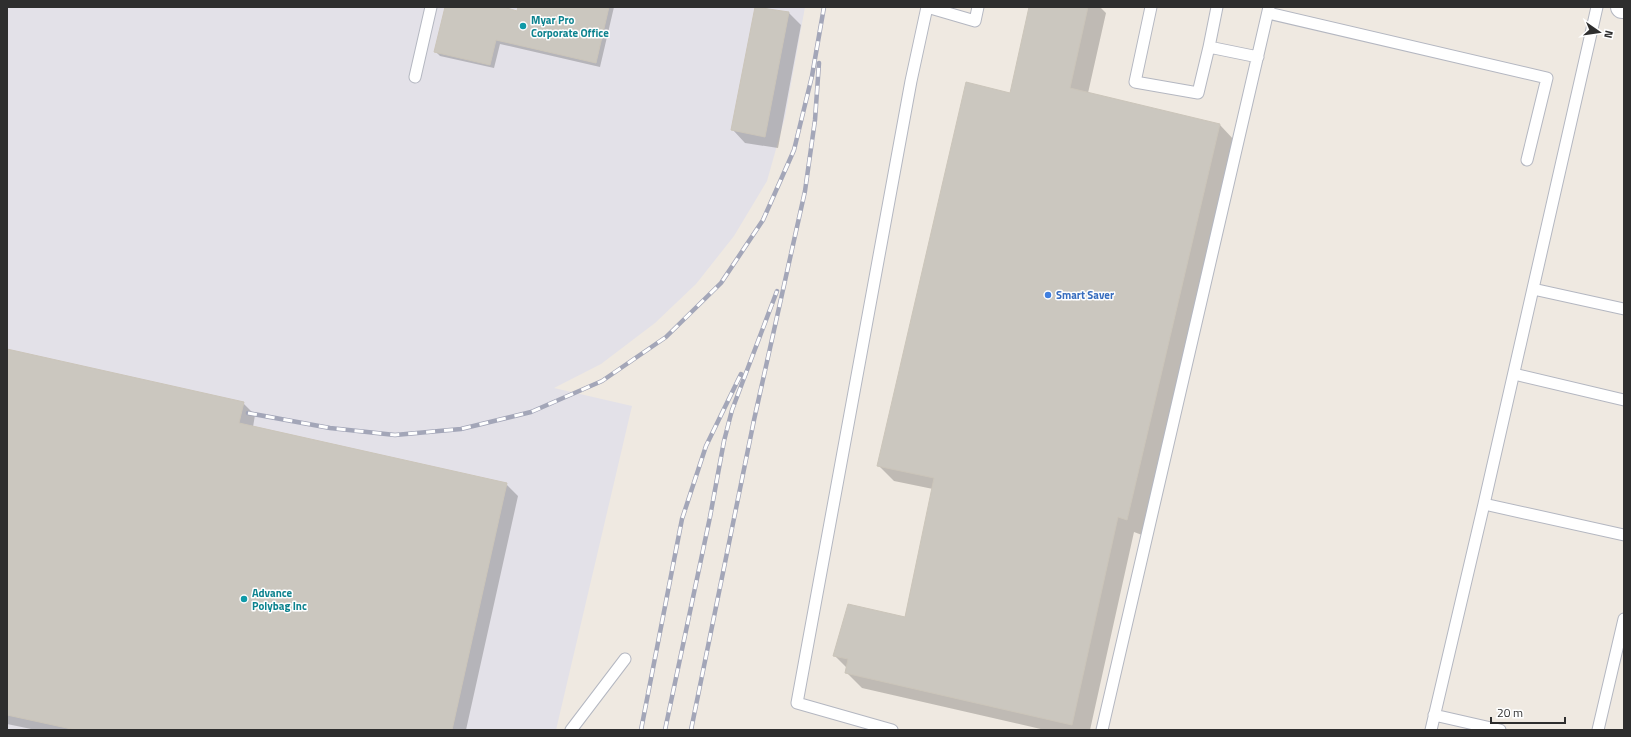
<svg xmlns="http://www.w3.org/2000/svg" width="1631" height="737" font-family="'Titillium Web',sans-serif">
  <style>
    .industrial { fill: #e3e1e8 }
    .shadow { fill: #0003 }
    .building { fill: #cbc7bf; stroke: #cbc5ba }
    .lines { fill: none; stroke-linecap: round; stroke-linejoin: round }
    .service-casing { stroke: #b4b7c1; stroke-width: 13 }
    .tertiary-casing { stroke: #b4b7c1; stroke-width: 24 }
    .service { stroke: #fff; stroke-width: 11 }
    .tertiary { stroke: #fff; stroke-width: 22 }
    .rail-casing { stroke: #a3a6b8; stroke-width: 4.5 }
    .rail { stroke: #fff; stroke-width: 3; stroke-dasharray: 9; stroke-linecap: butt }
    .culture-dot { fill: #0f9aa8; stroke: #fff; stroke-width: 1.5 }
    .shop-dot { fill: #3f7fe0; stroke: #fff; stroke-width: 1.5 }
    .labels { text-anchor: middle; stroke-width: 3; stroke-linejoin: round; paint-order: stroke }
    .culture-label { font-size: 11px; font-weight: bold; fill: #0d838f; stroke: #fff; text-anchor: start }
    .shop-label { font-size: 11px; font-weight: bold; fill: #366cbe; stroke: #fff; text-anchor: start }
  </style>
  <rect width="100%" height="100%" fill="#efe9e1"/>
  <path class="industrial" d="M7 7H805L785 117 767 181 734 236 696 284 655 323 601 364 554 388 632 406 556 730H7Z"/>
  <path class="shadow" d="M446 7H509L508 10 518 12 519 7H614L600 67 500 44 494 68 440 56 436 52Z
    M1030 7H1100L1106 13 1088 93 1220 125 1235 141 1142 535 1134 532 1090 730H1045L862 688 846 672 847 668 835 656 905 618 933 489 894 481 878 465 1011 94Z
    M788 12 801 25 778 148 745 143 733 130Z
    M7 350 243 403 255 415 253 427 506 484 518 496 466 730H36L7 724Z"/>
  <path class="building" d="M445 7H504L517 11 518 7H609L596 63 496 40 490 65 434 52Z
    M755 7 789 12 765 137 731 130Z
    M1029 7H1088L1070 88 1220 124 1127 520 1118 517 1072 725 845 673 848 659 833 656 848 604 905 617 934 478 877 466 966 82 1010 93Z
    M7 349 244 402 239 423 507 483 452 730H76L7 715Z"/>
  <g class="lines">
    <g class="service-casing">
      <path id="service" d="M927 7 975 21 978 7
        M1151 7 1135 82 1198 93 1209 47 1258 57
        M1597 7 1484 504 1624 535
        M1268 13 1547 78 1527 160
        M1209 47 1217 7
        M415 77 431 7
        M1533 289 1624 309
        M1514 374 1624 400
        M1434 715 1500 730
        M571 730 625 659
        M892 730 797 703 911 81 927 7
        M1102 730 1269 7
        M1431 730 1484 504
        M1598 730 1624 619"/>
    </g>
    <g class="tertiary-casing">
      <path id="tertiary" d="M1622 7H1624"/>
    </g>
    <use href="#service" class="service"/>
    <use href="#tertiary" class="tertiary"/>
    <g class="rail-casing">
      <path id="rail" d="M248 413 330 428 395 435 461 429 531 412 602 381 666 337 721 283 763 220 794 150 812 76 824 7
        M641 730 682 519 706 446 741 374
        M665 730 710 517 724 441 732 410 777 291
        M691 730 754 420 805 191 815 120 819 63"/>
    </g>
    <use href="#rail" class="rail"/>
  </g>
  <g class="culture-dot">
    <circle cx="523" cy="26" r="4"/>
    <circle cx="244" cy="599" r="4"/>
  </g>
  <circle class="shop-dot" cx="1048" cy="295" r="4"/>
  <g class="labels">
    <g class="culture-label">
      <text x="531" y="24">Myar Pro<tspan x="531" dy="13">Corporate Office</tspan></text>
      <text x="252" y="597">Advance<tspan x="252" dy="13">Polybag Inc</tspan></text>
    </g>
    <g class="shop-label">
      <text x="1056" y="299">Smart Saver</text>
    </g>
  </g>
  <rect width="1631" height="737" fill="none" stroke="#2e2e2e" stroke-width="16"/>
  <g transform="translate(1599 32) rotate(103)" stroke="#ffffff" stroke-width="3" paint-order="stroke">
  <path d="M0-3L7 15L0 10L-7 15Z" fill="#2e2e2e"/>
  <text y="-6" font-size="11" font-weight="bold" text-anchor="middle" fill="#2e2e2e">N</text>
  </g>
  <path d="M1491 717v6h74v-6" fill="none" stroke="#2e2e2e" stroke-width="2"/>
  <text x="1497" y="717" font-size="12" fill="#2e2e2e" stroke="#ffffff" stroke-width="3" paint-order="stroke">20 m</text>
</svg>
